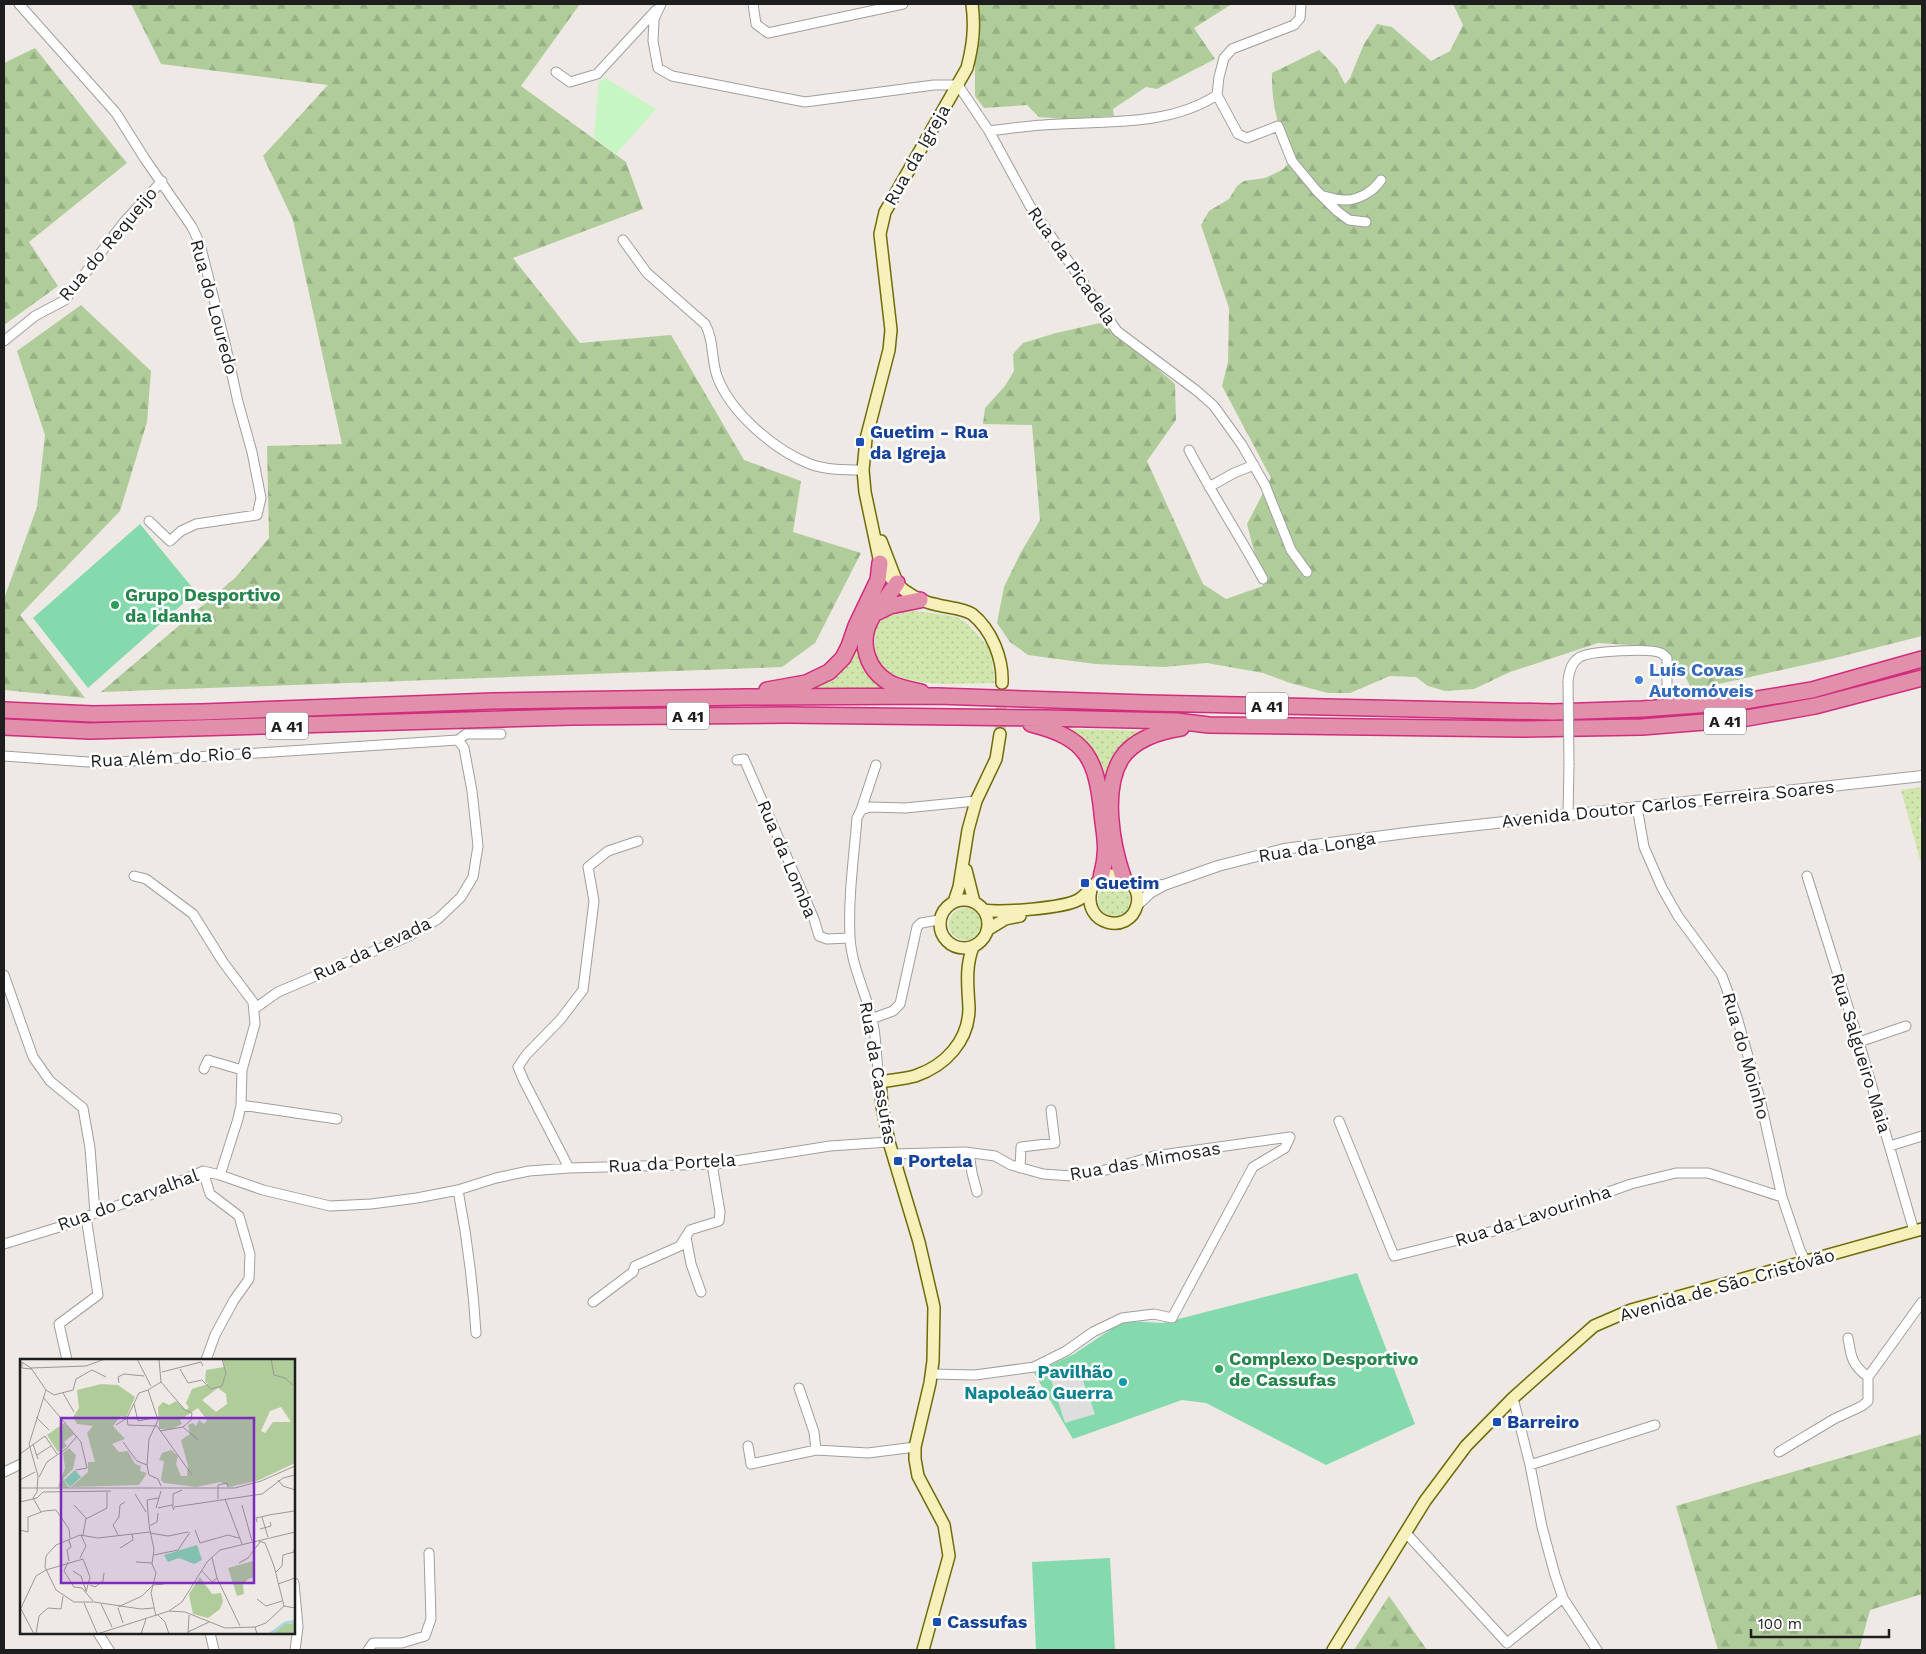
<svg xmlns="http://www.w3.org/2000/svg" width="1926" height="1654" font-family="'Work Sans',sans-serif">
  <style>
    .grass { fill: url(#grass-dots) }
    .forest { fill: url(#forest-firs) }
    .park { fill: #c6f7c2 }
    .pitch { fill: #85daad }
    .parking { fill: #dedede }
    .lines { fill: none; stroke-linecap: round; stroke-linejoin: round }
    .secondary-tunnel { stroke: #c4c0bc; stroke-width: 11; stroke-dasharray: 11 5.5; stroke-linecap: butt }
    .minor-casing { stroke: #9f9f9f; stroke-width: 11 }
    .tertiary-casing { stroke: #9f9f9f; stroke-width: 12 }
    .secondary-casing { stroke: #6f6b0a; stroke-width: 14 }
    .motorway-casing { stroke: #d12c7d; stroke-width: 18 }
    .minor { stroke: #fff; stroke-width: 9 }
    .tertiary { stroke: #fff; stroke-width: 10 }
    .secondary { stroke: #f6f0ba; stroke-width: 11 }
    .motorway { stroke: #e28fab; stroke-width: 15 }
    .minor-bridge-casing { stroke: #9f9f9f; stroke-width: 11; stroke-linecap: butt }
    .minor-bridge { stroke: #fff; stroke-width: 9 }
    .transit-dot { fill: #1a4fb4; stroke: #fff; stroke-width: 2 }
    .leisure-dot { fill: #2e9e5b; stroke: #fff; stroke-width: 2 }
    .shop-dot { fill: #3f7fe0; stroke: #fff; stroke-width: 2 }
    .culture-dot { fill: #0f9aa8; stroke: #fff; stroke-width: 2 }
    .labels { text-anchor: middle; stroke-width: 5; stroke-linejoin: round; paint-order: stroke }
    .shield { fill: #fff; stroke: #626262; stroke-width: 1 }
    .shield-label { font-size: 16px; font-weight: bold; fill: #1e1e1e }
    .street-label { font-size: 18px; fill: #1e1e1e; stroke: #fff }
    .transit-label { font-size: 18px; font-weight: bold; fill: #164399; stroke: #fff; text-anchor: start }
    .leisure-label { font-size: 18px; font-weight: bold; fill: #27864d; stroke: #fff; text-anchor: start }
    .shop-label { font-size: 18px; font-weight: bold; fill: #366cbe; stroke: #fff; text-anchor: start }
    .culture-label { font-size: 18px; font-weight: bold; fill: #0d838f; stroke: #fff; text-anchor: end }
    .inset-river { fill: none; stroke: #a6d6da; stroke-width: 2.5 }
    .inset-road { fill: none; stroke: #9b9895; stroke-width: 1 }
    .view { fill: #7b2cbf; fill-opacity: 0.15; stroke: #7b2cbf; stroke-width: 2.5 }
    .inset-edge { fill: none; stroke: #1e1e1e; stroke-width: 2.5 }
  </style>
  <defs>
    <pattern id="grass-dots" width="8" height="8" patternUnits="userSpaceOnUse" patternTransform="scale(1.25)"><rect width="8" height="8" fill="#d1e6ac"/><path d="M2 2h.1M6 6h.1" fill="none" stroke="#b3c594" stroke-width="1.8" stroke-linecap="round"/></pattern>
    <pattern id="forest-firs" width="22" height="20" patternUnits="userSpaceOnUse" patternTransform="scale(1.25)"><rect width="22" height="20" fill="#b0cc9a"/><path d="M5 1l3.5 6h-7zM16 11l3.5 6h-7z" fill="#97af84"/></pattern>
  </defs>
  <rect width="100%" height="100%" fill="#eee9e4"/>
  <path class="grass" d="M904 609 957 617 969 625 990 649 995 683C966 683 898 690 880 664 873 653 874 639 876 627L888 613Z
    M861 635 888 689 814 688C838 676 852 660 861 635Z
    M1064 729 1152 731 1106 786Z
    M1922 787V817L1919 818 1922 829V867L1901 790Z
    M1098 900a16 16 0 1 1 32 0a16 16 0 1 1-32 0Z
    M949 924a16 16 0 1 1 32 0a16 16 0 1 1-32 0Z"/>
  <path class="forest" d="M131 4H580L521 86 626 162 643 209 513 258 580 343 671 335 744 460 801 481 793 532 861 553 815 643 782 667 101 692 235 578 269 538 267 446 342 444 293 220 263 156 328 85 161 64Z
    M977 4H1232L1194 28 1215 59 1157 89 1146 87 1113 109 1114 116 1064 119 1039 117 1027 105 984 108 975 96V54L980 15Z
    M1453 4H1922V636L1831 659 1692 690 1682 670 1655 650 1629 645 1598 643 1510 672 1474 689 1445 691 1428 686 1416 677 1390 676 1350 693H1328L1290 683 1263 673 1207 663 1164 667 1095 664 1028 655 1010 642 997 623 1004 587 1020 554 1040 520 1032 425 983 424 985 408 1005 386 1014 371 1013 354 1023 343 1056 333 1100 323 1143 356 1175 384 1176 420 1147 461 1203 584 1226 599 1263 586 1247 524 1271 478 1222 386 1228 362 1229 308 1201 225 1209 211 1229 199 1237 186 1244 181 1265 178 1282 170 1292 160C1279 132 1271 104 1272 73L1319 50 1336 67 1345 84 1350 78 1364 44 1377 24 1392 27 1431 61 1450 51 1463 25Z
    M35 48 127 163 29 242 58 286 4 325V63Z
    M81 305 151 371 147 422 120 511 20 615 85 698 4 690V599L37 507 45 435 17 351Z
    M1922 1434V1594L1870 1610 1859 1650H1718L1676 1506Z
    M1389 1596 1427 1650H1354Z"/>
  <path class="park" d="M605 78 656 109 616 154 594 138 599 82Z"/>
  <path class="pitch" d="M140 524 196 592 88 688 33 618Z
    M1357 1273 1415 1424 1326 1465 1206 1403 1182 1400 1073 1439 1034 1373 1074 1354 1116 1326 1126 1321 1163 1323Z
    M1110 1558 1115 1650H1036L1032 1562Z"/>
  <path class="parking" d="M1077 1364 1095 1414 1065 1423 1049 1373Z"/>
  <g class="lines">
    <path class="secondary-tunnel" d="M1000 734 1002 683"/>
    <g class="minor-casing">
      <path id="minor" d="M19 4 116 113 145 159 192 227 200 244 225 343 238 402 252 452 261 498 257 515 196 524 181 531 170 541 149 521
        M661 4 654 19 653 41 658 68 672 76 805 102 934 85H958L989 131 1030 206 1117 331 1197 391 1214 406 1242 445 1265 485 1291 550 1307 572
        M753 4 756 24 768 33 903 4
        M1301 4 1300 18 1294 25 1232 49 1224 58 1219 77 1217 95 1238 134 1247 138 1278 126 1292 161 1316 190 1337 211 1349 220 1366 222
        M556 72 570 82 597 74 656 10
        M989 131C1007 129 1025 126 1043 125 1101 120 1166 128 1217 95
        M1323 196C1329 197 1336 200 1343 200 1357 201 1373 192 1381 180
        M623 240 647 273 705 324C714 339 711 359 717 376 730 412 774 450 810 464 826 470 845 470 863 470
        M4 341 35 316 65 300 124 222 162 181
        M1189 450C1212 494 1239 535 1263 579
        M1209 487 1234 473 1254 465
        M1568 681C1569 672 1571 662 1580 657 1590 651 1650 648 1661 653 1663 654 1665 656 1667 658V690
        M4 756 102 763 458 740 466 734H501
        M737 760 744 759 814 919 819 936 827 939 850 938
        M1637 807 1644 847 1662 888 1678 916 1722 976 1737 1017 1760 1099 1782 1197 1800 1250 1806 1262
        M861 810 876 765
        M1568 815 1569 765
        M134 876 146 879 193 914 223 962 253 1002 255 1024 242 1070 241 1105 238 1119 220 1175
        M1807 876 1859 1042 1914 1231
        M4 975 33 1057 50 1081 83 1108 90 1148 95 1213
        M254 1009 278 992 407 937 438 919 461 897 473 877 478 846 472 791 464 748 458 740
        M871 1019 893 1011 900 1004 917 927 921 923 939 920
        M1859 1042 1906 1026
        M204 1069 208 1060 242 1070
        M880 1082C876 1064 877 1047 874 1029 869 998 851 968 850 936 848 897 854 857 857 818L861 810 870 807 905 808 976 801
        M241 1105 337 1119
        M1339 1121 1394 1256 1510 1227 1631 1184 1676 1173H1708L1782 1197
        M1890 1146 1922 1136
        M969 1153 972 1173 977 1192
        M893 1154 965 1152 995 1156 1011 1165 1043 1174 1072 1176 1111 1169 1154 1156 1290 1137
        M569 1168 524 1081 518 1067 526 1055 560 1020 583 990 594 901 588 867 608 851 638 841
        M1020 1168 1021 1147 1055 1143 1051 1110
        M203 1171 210 1194 239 1216 250 1254 249 1279 234 1300 215 1335 206 1360
        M458 1190C467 1237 473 1284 476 1333
        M686 1237 691 1264 701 1292
        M4 1244 69 1224 95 1213 150 1195 203 1171 220 1175 263 1190 330 1206 371 1204 417 1198 458 1190 496 1178 529 1171 569 1168 716 1164 830 1146 889 1142
        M593 1302 633 1272 635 1266 680 1246 690 1230 719 1221 720 1212 712 1164
        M1848 1338C1851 1357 1852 1365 1868 1377
        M67 1360 59 1324 98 1295 86 1217
        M931 1374 975 1375 1034 1367 1066 1351 1093 1332 1122 1318 1154 1314 1172 1318 1253 1167 1285 1148 1290 1137
        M799 1388 814 1432 816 1450
        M1513 1398 1530 1465 1542 1527 1555 1575 1563 1598 1597 1650
        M748 1446 751 1464 816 1450 868 1453 915 1447
        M1779 1452 1834 1419 1862 1406 1868 1401V1377L1922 1302
        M1530 1465 1655 1425
        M4 1472 21 1464
        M1406 1533 1507 1643 1563 1598
        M294 1583 298 1627 295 1650
        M98 1633 109 1650
        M210 1633 214 1650
        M368 1650 373 1643H402L425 1636 431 1619 429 1553"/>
    </g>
    <g class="tertiary-casing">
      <path id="tertiary" d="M1134 887 1160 885
        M1137 905 1150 893 1164 885 1218 866 1284 849 1414 832 1922 776"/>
    </g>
    <g class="secondary-casing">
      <path id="secondary" d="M972 4C975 27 973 45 967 68L885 212 880 234 891 330 889 350 866 439 863 470 865 492 880 563C891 584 915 601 938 605 949 608 962 608 972 614 992 630 1003 659 1002 683
        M881 541 896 580
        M966 870 974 902
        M940 924a24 24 0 1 1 48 0a24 24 0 1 1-48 0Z
        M954 902 959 887 968 830 976 801 996 759 1000 734
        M984 910C1002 913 1063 908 1078 900 1091 893 1095 877 1111 875 1127 874 1141 889 1137 905 1129 936 1082 925 1091 890
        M987 930 1005 919 1020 916
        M923 1650 949 1556 944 1525 918 1476 915 1459V1447L930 1383 933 1361 934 1307 919 1242 889 1142 882 1106 880 1082C892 1080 904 1079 915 1076 945 1066 969 1041 969 1008 968 987 965 967 973 947
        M1333 1650 1425 1501 1466 1446 1513 1398 1594 1326 1631 1310 1922 1229"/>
    </g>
    <g class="motorway-casing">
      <path id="motorway" d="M897 583C889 596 876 608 870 621 859 643 867 669 888 682 897 687 911 690 921 692
        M878 612 890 606 920 600
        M767 690 806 683 829 672 843 658 849 646 856 626 878 580 880 563
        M4 710 93 714 202 712 493 701 747 697 937 696 1147 703 1553 712 1642 709 1739 702 1812 690 1922 659
        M1031 724C1087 738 1096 758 1102 813 1103 827 1107 842 1105 855 1105 863 1102 871 1101 878
        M4 727 90 731 571 717 787 715 1045 718 1176 721 1209 725 1522 729 1642 727 1742 719 1815 706 1922 678
        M1123 877C1112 845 1102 791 1121 759 1133 740 1159 731 1181 728"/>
    </g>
    <use href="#minor" class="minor"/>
    <use href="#tertiary" class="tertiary"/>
    <use href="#secondary" class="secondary"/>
    <use href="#motorway" class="motorway"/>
    <g class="minor-bridge-casing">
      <path id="minor-bridge" d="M1568 681 1569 765"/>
    </g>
    <use href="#minor-bridge" class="minor-bridge"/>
  </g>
  <g class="transit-dot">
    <rect x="855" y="437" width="10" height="10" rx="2.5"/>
    <rect x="1080" y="878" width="10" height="10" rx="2.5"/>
    <rect x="893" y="1156" width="10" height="10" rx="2.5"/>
    <rect x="1492" y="1417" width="10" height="10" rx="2.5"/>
    <rect x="932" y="1617" width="10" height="10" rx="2.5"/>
  </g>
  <g class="leisure-dot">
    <circle cx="115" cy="605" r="5"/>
    <circle cx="1219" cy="1369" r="5"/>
  </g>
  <circle class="shop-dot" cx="1639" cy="680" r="5"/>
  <circle class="culture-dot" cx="1123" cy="1382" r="5"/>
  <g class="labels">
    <g class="shield">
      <rect x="1246" y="692.5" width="42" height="27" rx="4"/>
      <rect x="667" y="702.5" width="42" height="27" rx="4"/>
      <rect x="1704" y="707.5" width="42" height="27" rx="4"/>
      <rect x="266" y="712.5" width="42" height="27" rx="4"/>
    </g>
    <g class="shield-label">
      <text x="1267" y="712">A 41</text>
      <text x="688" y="722">A 41</text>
      <text x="1725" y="727">A 41</text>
      <text x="287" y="732">A 41</text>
    </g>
    <g class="street-label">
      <text transform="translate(917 155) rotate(-60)" y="6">Rua da Igreja</text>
      <text transform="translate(108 244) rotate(-50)" y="6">Rua do Requeijo</text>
      <text transform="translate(1072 266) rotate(55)" y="6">Rua da Picadela</text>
      <text transform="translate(214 307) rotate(75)" y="6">Rua do Louredo</text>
      <text transform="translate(171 757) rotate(-3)" y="6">Rua Além do Rio 6</text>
      <text transform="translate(1668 804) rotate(-6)" y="6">Avenida Doutor Carlos Ferreira Soares</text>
      <text transform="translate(1317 847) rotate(-9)" y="6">Rua da Longa</text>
      <text transform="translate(787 859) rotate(67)" y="6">Rua da Lomba</text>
      <text transform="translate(372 949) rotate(-25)" y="6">Rua da Levada</text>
      <text transform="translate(1861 1053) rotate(73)" y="6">Rua Salgueiro Maia</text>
      <text transform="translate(1746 1056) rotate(74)" y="6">Rua do Moinho</text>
      <text transform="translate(878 1073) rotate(80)" y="6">Rua da Cassufas</text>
      <text transform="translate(1145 1161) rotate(-10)" y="6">Rua das Mimosas</text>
      <text transform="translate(672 1163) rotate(-3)" y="6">Rua da Portela</text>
      <text transform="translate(128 1200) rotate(-20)" y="6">Rua do Carvalhal</text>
      <text transform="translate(1533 1216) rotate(-18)" y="6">Rua da Lavourinha</text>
      <text transform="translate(1727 1285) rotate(-16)" y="6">Avenida de São Cristóvão</text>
    </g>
    <g class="transit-label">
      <text x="870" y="438">Guetim - Rua<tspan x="870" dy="21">da Igreja</tspan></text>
      <text x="1095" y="889">Guetim</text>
      <text x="908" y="1167">Portela</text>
      <text x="1507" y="1428">Barreiro</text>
      <text x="947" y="1628">Cassufas</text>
    </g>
    <g class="leisure-label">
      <text x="125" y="601">Grupo Desportivo<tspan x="125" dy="21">da Idanha</tspan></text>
      <text x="1229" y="1365">Complexo Desportivo<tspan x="1229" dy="21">de Cassufas</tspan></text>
    </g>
    <g class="shop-label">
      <text x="1649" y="676">Luís Covas<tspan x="1649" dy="21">Automóveis</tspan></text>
    </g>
    <g class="culture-label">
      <text x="1113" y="1378">Pavilhão<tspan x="1113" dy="21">Napoleão Guerra</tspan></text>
    </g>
  </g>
  <g transform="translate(20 1359)">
    <rect width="275" height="275" fill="#eee9e4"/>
    <path d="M203 0H275V104L239 121 210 128 201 123 176 128 144 124 141 121 144 102 139 101 142 94 151 91 158 97 156 105 161 117H167L168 107 161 81 170 75 168 66 173 64 176 67 179 61 184 65 187 61 178 49 160 61 162 65 152 70H139L138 48 143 43 149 46 156 42 166 51 169 49 166 44 172 30 188 25 185 22 186 11 204 8ZM198 29 206 35 207 45 196 53 182 41ZM261 48 271 63H253L245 74 241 72 250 52ZM81 25 98 26 115 38 106 59 101 57 93 67 105 80 92 85 99 93 108 92 115 105 121 107 120 112 127 114 119 126 51 128 68 113V103H75L67 74 73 67 57 65 53 58 59 49 57 31ZM44 64 54 75 44 83 47 87 38 93 27 76ZM49 89 56 96 53 110 43 120 49 129 38 128 45 109 43 94ZM233 202 235 218 228 220 223 226 224 235 217 237 208 209ZM180 218 192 235 201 234 203 242 200 250 188 259 173 255 169 235ZM275 264V275H253L265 265Z" fill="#b0cc9a" fill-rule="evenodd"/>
    <path d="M55 111 61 118 50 128 44 121ZM177 186 182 201 174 205 159 199 148 203 144 196Z" fill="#85daad"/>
    <path class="inset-river" d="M250 275 265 264 275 262"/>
    <path class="inset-road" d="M117 0 131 27M139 0 141 23 128 31 138 61 129 80 127 106 129 116 138 120 141 127M251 0 254 16 265 19 273 26M0 2 11 9 66 7 85 0M2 4V9L12 10M11 9 26 31 9 85 18 117 17 133 13 139M160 10 168 24 182 21 191 30 194 29 202 27 206 14 202 0M142 13 181 3 183 7M141 23 165 51 172 54 171 61 163 68M99 24 98 18 104 15 124 17M26 31 34 36 53 31 56 20 72 11 86 18M43 34 54 53M23 38 61 83 67 109 56 111M114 45 118 62 138 58M16 58 29 71M107 59 108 66 137 67 172 116M96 66 107 59 119 34 128 31M163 68 178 81M140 72 163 68M103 83 117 102 127 106M13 85 18 100M0 95 25 77 37 95M17 96 31 87M19 118 27 103 47 89 57 77M0 121 15 113M258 121 263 127 275 131M0 129H215L241 122 275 107M115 135 126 153M13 139 21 153M198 140V126L207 124 208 128M205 140 222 185M0 143 17 139 23 133 91 132M54 146 66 159 63 176M222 146 232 182M153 147V135L162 131M154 148 242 135 263 119 275 116M136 149 141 132M138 149 152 146 154 151M8 158 24 152 36 151 49 170 50 179M242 158 248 178M66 160 87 149V133M237 163 236 159 249 156 274 152M129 166 127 141 138 139M240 170 251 167 250 163M0 171 8 173V158M175 171 180 184 208 176 219 179M130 173 78 179 60 176 36 186 26 197 25 208 36 231 54 243H74L121 250 134 249M130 174 148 177 168 173M98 176 93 166 99 158 100 146 105 143M239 182 245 184 254 207 264 247M100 189 113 181 112 175M134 196 158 191 170 173M60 199 66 187 61 176M192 199 197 219 220 267M49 202 47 191 51 188 49 181M48 203 44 212 54 228M116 203 132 204M219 204 228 199 240 183M26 211 63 200 70 218 66 233M53 212 61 217 66 232M182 212 192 223 197 219M256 213 262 207 263 196 274 193 275 185M258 225 275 219M70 226 75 228 83 222 84 214M54 228 62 229 73 242M237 240 246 247 262 242M64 244 77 274M81 245 92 268M98 248 122 237 133 226 144 225M1 249 16 217 26 211M98 249 103 264M1 250 14 275M149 252 165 253 205 269 235 268 237 275M138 256 145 263 149 275M136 257 131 234 136 214 132 205 134 190 129 167 137 163 138 154M235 268 246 264 264 247 275 249M168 273 189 263M16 275 19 257 28 249 41 250 43 237M77 275 149 252 162 243 187 203 200 191 275 173M121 275 126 260M168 275 169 256"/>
    <path class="view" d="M41 59H234V224H41Z"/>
    <rect width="275" height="275" class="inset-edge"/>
  </g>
  <rect width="1926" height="1654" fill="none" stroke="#1e1e1e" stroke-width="10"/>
  <path d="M1751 1629v8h138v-8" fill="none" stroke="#1e1e1e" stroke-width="2.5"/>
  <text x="1758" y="1629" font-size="15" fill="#1e1e1e" stroke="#ffffff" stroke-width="4" paint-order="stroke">100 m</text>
</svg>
